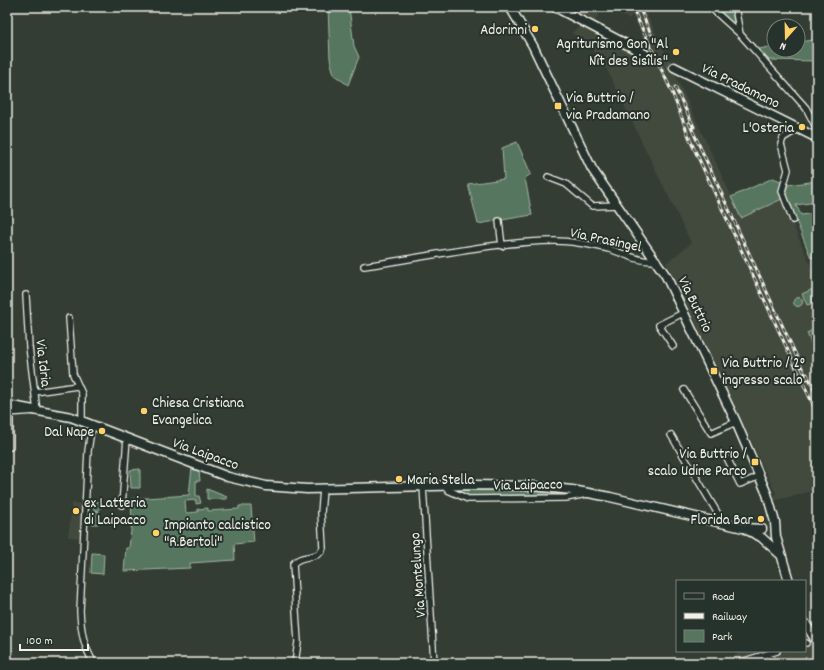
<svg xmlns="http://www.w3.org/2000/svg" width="824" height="670" font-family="Dekko,sans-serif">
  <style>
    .built { fill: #42493c }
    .green { fill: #56765e; stroke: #a5b4a3 }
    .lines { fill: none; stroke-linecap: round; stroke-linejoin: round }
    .secondary-tunnel { stroke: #50584f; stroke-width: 8; stroke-dasharray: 8 4; stroke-linecap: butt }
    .street-casing { stroke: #f4f1e8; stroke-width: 8 }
    .secondary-casing { stroke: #f4f1e8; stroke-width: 11 }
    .street { stroke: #26332d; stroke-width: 5.5 }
    .secondary { stroke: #26332d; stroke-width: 8 }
    .rail-casing { stroke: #f4f1e8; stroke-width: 3 }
    .rail { stroke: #26332d; stroke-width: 1.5; stroke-dasharray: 4.5; stroke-linecap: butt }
    .poi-dot { fill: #ffd166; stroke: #26332d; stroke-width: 1.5 }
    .labels { text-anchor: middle; stroke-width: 4; stroke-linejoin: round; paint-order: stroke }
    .poi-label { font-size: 15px; fill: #f4f1e8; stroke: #26332d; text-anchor: end }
    .street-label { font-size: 15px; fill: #f4f1e8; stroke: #26332d }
  </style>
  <rect width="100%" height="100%" fill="#333d34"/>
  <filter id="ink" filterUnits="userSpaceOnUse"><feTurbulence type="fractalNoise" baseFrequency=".025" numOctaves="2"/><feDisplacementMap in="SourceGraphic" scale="8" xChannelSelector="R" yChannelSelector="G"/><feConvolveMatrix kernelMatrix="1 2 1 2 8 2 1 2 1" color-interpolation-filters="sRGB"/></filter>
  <g filter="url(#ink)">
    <path class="built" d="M562 7H603L594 24Z
      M607 7H643L670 62 675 65 673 70 741 217 782 199 817 280V329L807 333 815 354 817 368V495L813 491 773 501V495L776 494 679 288 666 263 691 243 604 64 586 43 571 33 582 25 651 53 632 15 629 19Z
      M72 503 83 504 81 538 68 537Z
      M805 628 817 648V663H734L737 651H805Z"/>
    <path class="green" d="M328 7H349L354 46 359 57 348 85 334 75 330 59Z
      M712 7H732L734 24 733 25Z
      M814 40 816 61 769 60 759 49 774 46V50H798V42Z
      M517 142 531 174 525 178 532 215 478 224 468 184 504 179 502 148Z
      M773 178 783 182 779 191 782 199 741 218 731 197Z
      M817 181V202L796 205 801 215 817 213V256L811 258 785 193 788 185Z
      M813 289V303L807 305 802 294Z
      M793.5 302a4.5 4.5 0 1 1 9 0a4.5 4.5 0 1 1-9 0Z
      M814 329H817V368L815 354 807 333Z
      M192 467 199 471 200 481H196V496H199L201 503 196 504V500L185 501 186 513 198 512V509L208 508V511L239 509V506H251L254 542 234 544 235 560 190 563V568L124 571 126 548H129L132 522 131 499 189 495Z
      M140 469V488H131L130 470Z
      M207 489 227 497V499H207Z
      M452 490H514L569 494 467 496Z
      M92.5 506a4.5 4.5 0 1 1 9 0a4.5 4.5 0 1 1-9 0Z
      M93 511H99L98 524H92Z
      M92 553 104 554 103 574 91 573Z"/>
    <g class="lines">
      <path class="secondary-tunnel" d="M645 54 674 67"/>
      <g class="street-casing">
        <path id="street" d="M710 7 740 34 806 108 817 129
          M735 7 740 34
          M548 177 566 184 592 206 617 205
          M793 220 782 191 788 170 781 144 783 138 798 129
          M499 221 502 246
          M364 266C427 257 491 242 555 241 573 241 592 245 609 249 623 253 643 264 657 260
          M69 318 73 374 82 394V421
          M673 346 659 325 685 312
          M684 390 711 433 736 422
          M35 392 77 386
          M7 413 37 411 29 347 26 295
          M92 424 88 451 80 611C81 630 83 646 94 663
          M671 435 724 524
          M7 447H10V413
          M727 458 740 484 760 476
          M447 485 448 490 468 499 566 498 587 494
          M423 486 434 663
          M122 505 127 438
          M805 643H806
          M769 653 772 663
          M295 663 298 642 293 564C301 553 318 561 323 548L321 513 323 489
          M738 663 777 651"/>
      </g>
      <g class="secondary-casing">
        <path id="secondary" d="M510 7 533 46 592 169 666 276 736 422 767 494 775 522 776 537 789 581
          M555 7 645 54
          M674 67 817 138
          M7 405 71 417 228 477 266 486 307 489 474 485 533 486 572 490 610 497 743 528 762 529
          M747 530 761 537 782 556
          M805 623 817 642"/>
      </g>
      <use href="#street" class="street"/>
      <use href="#secondary" class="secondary"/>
      <g class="rail-casing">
        <path id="rail" d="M632 7 672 92 691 142 817 413
          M639 7 651 34
          M675 87 694 127
          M689 123 807 379
          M807 374 817 396"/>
      </g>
      <use href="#rail" class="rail"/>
    </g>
  </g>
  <g class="poi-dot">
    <circle cx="535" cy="29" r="4"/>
    <circle cx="676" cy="52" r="4"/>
    <rect x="554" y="102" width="8" height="8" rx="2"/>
    <circle cx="802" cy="127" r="4"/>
    <rect x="710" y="367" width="8" height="8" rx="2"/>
    <circle cx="144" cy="411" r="4"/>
    <circle cx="102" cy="431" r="4"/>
    <rect x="751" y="458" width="8" height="8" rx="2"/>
    <circle cx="399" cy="479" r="4"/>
    <circle cx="76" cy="511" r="4"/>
    <circle cx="761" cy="519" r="4"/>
    <circle cx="156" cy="533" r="4"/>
  </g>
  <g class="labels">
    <g class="poi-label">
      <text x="527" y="34">Adorinni</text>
      <text x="668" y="48">Agriturismo Gon "Al<tspan x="668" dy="17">Nît des Sisîlis"</tspan></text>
      <text x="566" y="102" text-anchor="start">Via Buttrio /<tspan x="566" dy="17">via Pradamano</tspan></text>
      <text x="794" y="132">L'Osteria</text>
      <text x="722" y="367" text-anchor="start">Via Buttrio / 2°<tspan x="722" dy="17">ingresso scalo</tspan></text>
      <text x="152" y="407" text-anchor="start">Chiesa Cristiana<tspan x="152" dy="17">Evangelica</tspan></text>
      <text x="94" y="436">Dal Nape</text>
      <text x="747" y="458">Via Buttrio /<tspan x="747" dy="17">scalo Udine Parco</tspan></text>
      <text x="407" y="484" text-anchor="start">Maria Stella</text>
      <text x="84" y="507" text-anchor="start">ex Latteria<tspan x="84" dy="17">di Laipacco</tspan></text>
      <text x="753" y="524">Florida Bar</text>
      <text x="164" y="529" text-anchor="start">Impianto calcistico<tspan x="164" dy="17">"R.Bertoli"</tspan></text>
    </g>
    <g class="street-label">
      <text transform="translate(741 85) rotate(26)" y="5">Via Pradamano</text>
      <text transform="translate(606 239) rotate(12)" y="5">Via Prasingel</text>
      <text transform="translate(696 304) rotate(64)" y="5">Via Buttrio</text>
      <text transform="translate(44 363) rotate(83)" y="5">Via Idria</text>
      <text transform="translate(206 453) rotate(20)" y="5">Via Laipacco</text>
      <text transform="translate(528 484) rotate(-1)" y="5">Via Laipacco</text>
      <text transform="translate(417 575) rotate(-94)" y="5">Via Montelungo</text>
    </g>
  </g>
  <rect width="824" height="670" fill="none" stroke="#26332d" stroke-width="24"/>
  <rect x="12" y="12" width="800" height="646" fill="none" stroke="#f4f1e8" stroke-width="1.5" filter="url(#ink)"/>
  <rect x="676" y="580" width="130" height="72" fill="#26332d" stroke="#787f78"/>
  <rect x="684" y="593" width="20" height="6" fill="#26332d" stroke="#787f78"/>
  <text x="712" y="600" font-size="12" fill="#f4f1e8">Road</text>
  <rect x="684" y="613" width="20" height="6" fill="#f4f1e8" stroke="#787f78"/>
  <text x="712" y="620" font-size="12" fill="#f4f1e8">Railway</text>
  <rect x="684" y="630" width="20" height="12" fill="#56765e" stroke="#787f78"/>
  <text x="712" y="640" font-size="12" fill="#f4f1e8">Park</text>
  <g transform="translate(786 38) rotate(200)"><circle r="19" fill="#26332d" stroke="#787f78"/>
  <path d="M0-3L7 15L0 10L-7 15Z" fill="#ffd166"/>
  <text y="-6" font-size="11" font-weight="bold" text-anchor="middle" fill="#f4f1e8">N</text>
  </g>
  <path d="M20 644v6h68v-6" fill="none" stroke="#f4f1e8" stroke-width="2"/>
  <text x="26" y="644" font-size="12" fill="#f4f1e8" stroke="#26332d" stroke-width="3" paint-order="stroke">100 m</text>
</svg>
